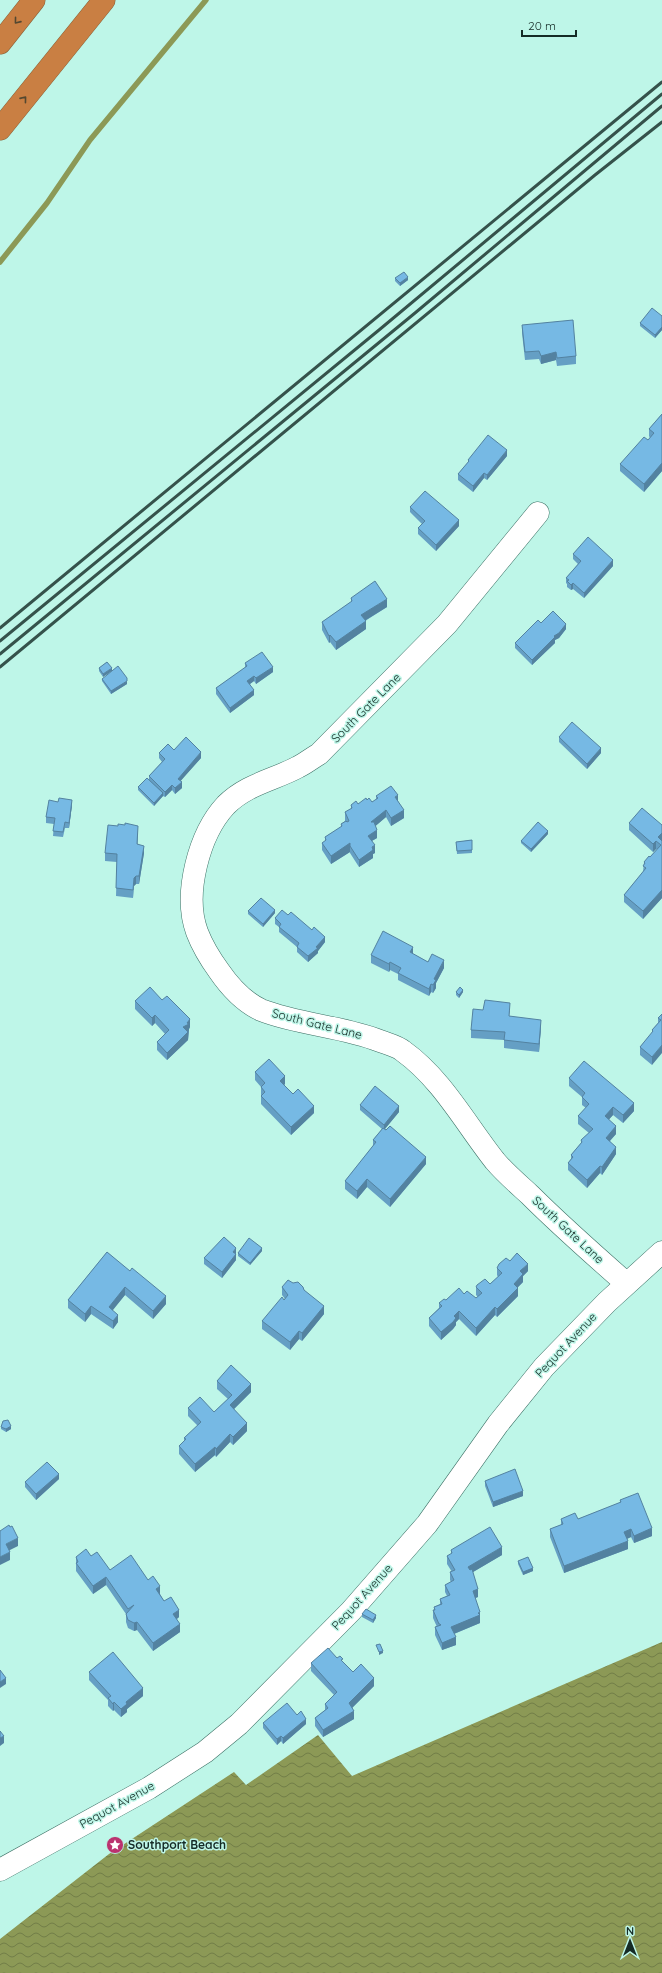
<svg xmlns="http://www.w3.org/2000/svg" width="662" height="1973" font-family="Quicksand,sans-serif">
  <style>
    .water { fill: url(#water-waves) }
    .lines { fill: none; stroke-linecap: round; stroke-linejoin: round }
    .stream { stroke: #8c9956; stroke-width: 5.5 }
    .minor-casing { stroke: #3c7065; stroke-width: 23 }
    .motorway-casing { stroke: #8a6239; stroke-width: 23 }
    .minor { stroke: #fff; stroke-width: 22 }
    .motorway { stroke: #c97f43; stroke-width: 22 }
    .rail { stroke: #35524b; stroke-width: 3 }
    .wall { fill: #659fc4 }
    .shaded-wall { fill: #5382a0 }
    .building { fill: #76b9e4; stroke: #5382a0 }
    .oneway { stroke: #544830 }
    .labels { text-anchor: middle; stroke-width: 3; stroke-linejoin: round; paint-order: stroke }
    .street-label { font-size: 12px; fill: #152b26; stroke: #bef6e8 }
    .poi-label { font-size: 12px; font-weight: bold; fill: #152b26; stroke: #bef6e8; text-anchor: start }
  </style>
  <defs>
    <pattern id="water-waves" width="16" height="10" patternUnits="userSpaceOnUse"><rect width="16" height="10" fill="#8c9956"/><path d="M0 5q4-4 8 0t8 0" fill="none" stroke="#717d47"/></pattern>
  </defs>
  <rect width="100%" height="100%" fill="#bef6e8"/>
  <path class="water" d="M662 1642V1973H0V1939L109 1854 234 1772 246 1785 318 1735 352 1776Z"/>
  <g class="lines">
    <path class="stream" d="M0 262 47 203 90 140 206 0"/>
    <g class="minor-casing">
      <path id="minor" d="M538 513 447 624 319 754C312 758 306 763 298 767 274 780 247 784 226 805 199 834 183 894 197 932 202 945 211 960 219 971 230 987 244 1002 261 1010 300 1025 342 1026 380 1041 388 1044 397 1046 403 1051 442 1079 465 1123 495 1161 505 1173 518 1184 530 1195 561 1226 594 1255 627 1284
        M0 1870 149 1788 205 1752 239 1724 351 1611 427 1524 498 1424 544 1367 607 1302 662 1252"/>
    </g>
    <g class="motorway-casing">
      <path id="motorway" d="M0 43 34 0
        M0 129 104 0"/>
    </g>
    <use href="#minor" class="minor"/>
    <use href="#motorway" class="motorway"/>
    <path class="rail" d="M0 628 662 82
      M0 641 379 330 662 94
      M0 654 415 313 662 106
      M0 667 595 175 662 122"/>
  </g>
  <path class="wall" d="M395 278 408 280 400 286 395 281Z
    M662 316V330L655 338 640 326V323Z
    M522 325 576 356V364L557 366 556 360 541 364 539 359 525 360 522 333Z
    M662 414V471L644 492 620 471V464L650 438 649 436V429Z
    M507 456 487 480 484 478 473 492 458 480V474L468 463V460Z
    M410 507 459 526 436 551 418 534V528L422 524 410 512Z
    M573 554 613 566 584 598 573 589 571 590 567 587V584L566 583V578L578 564 573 559Z
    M351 598 387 607 365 621 366 629 336 650 330 642 329 643 322 630V622L351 602Z
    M541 623 566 629 559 638 555 640V643L532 665 515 648V643Z
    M107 662 103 677 99 671V668Z
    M245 663 273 672 256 684 254 681 250 684 254 695 230 713 216 694V688L245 668Z
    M102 679 127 684 111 694 102 681Z
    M559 737 601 753 587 769 559 742Z
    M174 750 201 758 180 781 182 788 175 794 172 790 165 797 163 796 154 806 138 790V787L149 779V776L162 762 159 758V753Z
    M376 796 398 801 404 818 391 826 386 817 375 826 377 838 372 841 375 853 373 854V858L359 867 350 853V852L331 864 322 850V843L325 841V837L341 827V824L345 821V812L351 809V805L358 804 367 800 372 802 376 800Z
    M72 805 69 828H65L63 837 53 836 54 824 46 823V817Z
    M629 823 662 825V898L643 919 624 902V895L643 872 644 862 650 857 657 849H656L653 852 629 830Z
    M138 834 137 844 144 853 139 884H136L134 886 133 898 116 896 117 862 105 861V853Z
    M548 834 531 852 521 843V841Z
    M472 840V853L457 854 456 842Z
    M248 911 275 913 263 927 248 914Z
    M288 915 325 942 318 951V953L308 962 297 952V947L279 932V927L275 924V918Z
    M413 954 428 962 444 968 436 983V988L433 993 431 992 429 996 398 980V974L390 970 389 972 371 963V955Z
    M456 992H463L459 998 456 995Z
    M162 1000 190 1027 189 1029 188 1040 167 1060 157 1050V1042L165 1034 155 1023 152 1026 135 1009V1001Z
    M483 1010 510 1011 509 1016 541 1027 539 1052 504 1048V1040L471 1038V1030Z
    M662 1014 652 1065 640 1055V1047L652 1033V1030L658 1023V1018Z
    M255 1072 285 1084 284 1085 293 1094 314 1113 291 1135 261 1104V1087L255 1080Z
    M569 1078 634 1111 623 1123 613 1115 609 1119 616 1134 610 1141 616 1154 602 1175 600 1173 587 1188 568 1170V1163L571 1159V1155L581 1143V1140L589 1133 578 1124V1116L586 1108 582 1105V1097L569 1086Z
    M360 1105 399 1112 385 1129 426 1164 390 1207 367 1187 357 1199 345 1189V1181L373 1146V1140L382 1129 360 1110Z
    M262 1251 250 1265 238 1256V1253Z
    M107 1252 166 1304 153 1319 125 1295 112 1310 118 1322 113 1329 91 1314 85 1322 68 1308V1300Z
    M236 1253V1260L222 1278 204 1264V1258Z
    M510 1261 528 1271 523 1276V1282L518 1287V1296L497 1317 495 1315 476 1336 459 1319 456 1322V1325L453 1329 441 1340 429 1326V1318L439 1308V1303L464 1294 476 1298 478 1297 476 1295V1287L490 1284 498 1277 497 1275V1268Z
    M282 1287 304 1290 324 1314 302 1341 299 1339 290 1350 262 1329V1321L285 1299 282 1295Z
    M217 1381 251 1392 234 1409 247 1431 233 1445 230 1442 216 1457 215 1455 195 1472 179 1454V1446L184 1441V1438L198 1426 188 1416V1408L214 1412 228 1399 217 1389Z
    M1 1427 11 1429 6 1432 1 1429Z
    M59 1479 36 1500 25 1487V1482Z
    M485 1481 523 1496 493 1507 485 1486Z
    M620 1500 652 1536 634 1543 631 1537 627 1539 628 1549 564 1573 550 1537V1529L561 1525V1519H578L620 1503Z
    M451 1550 502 1555 473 1572 478 1597 475 1598 480 1620V1623L454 1634 456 1645 442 1650 435 1635V1627H437L433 1618V1610H434V1607L440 1604V1599L447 1596 445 1592V1585L451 1582 450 1580V1572H452L447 1564V1556L451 1554Z
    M91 1556 110 1570 148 1580 160 1594 164 1601 179 1617 177 1619 180 1632 153 1651 137 1630 134 1631 128 1628 126 1622V1614L106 1585 93 1594 76 1571V1557Z
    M518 1561 533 1571 523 1575 518 1564Z
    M362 1614 376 1618 373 1623 362 1617Z
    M337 1658 343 1662 353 1672 374 1686 352 1708 354 1719 323 1737 315 1726V1718L325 1710V1704L334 1695 311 1671V1663Z
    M89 1672 143 1696 127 1709V1712L121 1717 114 1710 113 1711 108 1706V1700L89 1680Z
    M297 1715 306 1724 283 1744 281 1741 277 1745 263 1728V1723Z"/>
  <path class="shaded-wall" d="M408 277V280L400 286V283Z
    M662 327V330L655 338V335Z
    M556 352V360L541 364V356Z
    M507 450V456L487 480V475Z
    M662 463V471L644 492V484Z
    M484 473V478L473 492V486Z
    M459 520V526L436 551V545Z
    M613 560V566L584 598V593Z
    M573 583V589L571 590V585Z
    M387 599V607L361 623V615Z
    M366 621V629L336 650V642Z
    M566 624V629L559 638 555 640V643L532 665V660L554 636Z
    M330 635V642L329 643V636Z
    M273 667V672L256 684V678Z
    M112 668V671L103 677V674Z
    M254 676V681L247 686V681Z
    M127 681V684L111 694V691Z
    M254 690V695L230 713V708Z
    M601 748V753L587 769V764Z
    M201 752V758L178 784V779Z
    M182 782V788L175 794V788Z
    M172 785V790L165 797V792Z
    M163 793V796L154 806V803Z
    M398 795V803L395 797Z
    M72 800V805L69 828V823Z
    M386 810V817L371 830V822Z
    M404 810V818L391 826V818Z
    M138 826V834L137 852V844Z
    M377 830V838L368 843V836Z
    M548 831V834L531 852V849Z
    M662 833V841L658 837Z
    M656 841V849L653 852V844Z
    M350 843V852L331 864V856Z
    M375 845V853L373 854V858L359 867V860L372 847Z
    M144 846V853L139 884V876Z
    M136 876V884L134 886 133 898 134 878Z
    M662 890V898L643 919V911Z
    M275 910V913L263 927V924Z
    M325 937V942L318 951V953L308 962V956Z
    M413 947V955L410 952Z
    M444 960V968L436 983V988L433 993 434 979Z
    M390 962V970L389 972V964Z
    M431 984V992L429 996V989Z
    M463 990V992L459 998V995Z
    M155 1015V1023L152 1026V1018Z
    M190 1019V1027L189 1029 188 1040 167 1060V1053L183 1027Z
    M541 1020V1027L539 1052V1044Z
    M662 1045V1053L652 1065V1057Z
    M285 1076V1084L280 1089V1081Z
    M634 1103V1111L623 1123V1115Z
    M314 1106V1113L291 1135V1127Z
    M399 1106V1112L384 1130V1125Z
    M613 1107V1115L605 1124V1116Z
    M616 1126V1134L606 1145V1138Z
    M616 1147V1154L602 1175V1167Z
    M426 1157V1164L390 1207V1199Z
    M600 1166V1173L587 1188V1180Z
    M367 1179V1187L357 1199V1191Z
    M236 1248V1253L233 1257V1252Z
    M262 1248V1251L250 1265V1263Z
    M236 1254V1260L222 1278V1272Z
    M528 1264V1271L523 1276V1282L514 1291V1284L520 1271Z
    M125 1287V1295L109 1315V1307Z
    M518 1288V1296L497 1317V1309Z
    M166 1296V1304L153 1319V1311Z
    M91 1306V1314L85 1322V1314Z
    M324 1306V1314L302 1341V1333Z
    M495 1307V1315L476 1336V1328Z
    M459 1311V1319L456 1322V1325L453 1329 441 1340V1332L454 1316Z
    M118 1315V1322L113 1329V1321Z
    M299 1331V1339L290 1350V1342Z
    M251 1384V1392L230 1413V1405Z
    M247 1423V1431L233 1445V1437Z
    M11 1426V1429L6 1432V1429Z
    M230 1434V1442L216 1457V1449Z
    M215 1447V1455L195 1472V1464Z
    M59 1474V1479L36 1500V1494Z
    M523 1491V1496L493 1507V1502Z
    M652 1528V1536L634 1543V1536Z
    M631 1529V1537L624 1540V1532Z
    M18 1538V1546L6 1552V1544Z
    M628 1541V1549L564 1573V1566Z
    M502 1547V1555L468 1575V1567Z
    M10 1552V1560L0 1565V1557Z
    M533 1568V1571L523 1575V1572Z
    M106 1577V1585L93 1594V1586Z
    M160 1586V1594L156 1597V1589Z
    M478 1589V1597L473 1599V1591Z
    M179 1610V1617L173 1622V1614Z
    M480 1612V1623L451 1635V1627Z
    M376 1615V1618L373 1623V1620Z
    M137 1622V1630L134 1631V1623Z
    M180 1624V1632L153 1651V1643Z
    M456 1637V1645L442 1650V1643Z
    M383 1651V1653L379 1655V1652Z
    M6 1678V1684L0 1688V1682Z
    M374 1678V1686L349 1711V1703Z
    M143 1688V1696L127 1709V1712L121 1717V1709L126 1702Z
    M114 1702V1710L113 1711V1704Z
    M354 1711V1719L323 1737V1730Z
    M306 1719V1724L283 1744V1738Z
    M4 1736V1743L0 1746V1751V1738Z
    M281 1736V1741L277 1745V1739Z"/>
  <path class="building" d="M404 272 408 277 400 283 395 278Z
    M652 308 662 316V327L655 335 640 323Z
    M573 320 576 356 557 358 556 352 541 356 539 351 525 352 522 325Z
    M662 414V463L644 484 620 464 644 437 648 440 654 433 649 429Z
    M488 435 507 450 487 475 484 473 473 486 458 474 469 461 468 460Z
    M425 491 459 520 436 545 418 528 425 521 410 507Z
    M588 537 613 560 584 593 573 583 571 585 567 581 569 580 566 578 581 561 573 554Z
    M375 581 387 599 361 615 366 621 336 642 330 635 329 636 322 622 352 601 351 598Z
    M553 611 566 624 559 633 554 636 555 637 532 660 515 643 538 620 541 623Z
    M262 652 273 667 256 678 254 676 247 681 254 690 230 708 216 688 247 666 245 663Z
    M107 662 112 668 103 674 99 668Z
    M118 666 127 678V681L111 691 102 679Z
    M572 722 601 748 587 764 559 737Z
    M186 737 201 752 178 779 182 782 175 788 172 785 165 792 149 776 165 759 159 753 168 744 174 750Z
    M147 778 163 793 154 803 138 787Z
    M391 786 398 795 395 797 404 810 391 818 386 810 371 822H374L377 830 368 836 375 845 372 847 373 850 359 860 350 846V843L331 856 322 843 326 840 325 837 342 826 341 824 346 821 347 822 349 821 345 812 352 808 351 805 356 801 358 804 366 798 367 800 369 798 372 802 378 798 376 796Z
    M59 798 72 800 69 823 65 822 63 832 53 831 55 818 46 817 49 800 58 802Z
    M642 808 662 825V833L658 837 662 841V890L643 911 624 895 646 868 643 866 645 863 644 862 649 856 650 857 661 845 656 841 653 844 629 823Z
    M538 822 548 831 531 849 521 841Z
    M125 823 138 826 137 844 144 846 139 876H136L134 878 133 890 116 888 117 854 105 853 108 825 118 826V824L125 825Z
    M472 840V850L457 851 456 842Z
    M261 898 275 910 263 924 248 911Z
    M282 910 288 915 291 912 312 930 314 927 325 937 316 947 318 948 308 956 297 947 299 943 279 927 281 924 275 918Z
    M383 931 413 947 410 952 428 962 432 954 444 960 434 979 436 980 433 985 431 984 429 989 398 973 401 968 390 962 389 964 371 955Z
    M150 987 162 1000 167 996 190 1019 187 1023 189 1024 183 1027 188 1032 167 1053 157 1042 169 1030 155 1015 152 1018 135 1001Z
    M460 987 463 990 459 995 456 992Z
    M485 1000 510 1003 509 1016 541 1020 539 1044 504 1040 505 1032 471 1030 473 1009 483 1010Z
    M662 1014V1045L652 1057 640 1047 653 1031 652 1030 661 1020 658 1018Z
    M269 1059 285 1076 280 1081 293 1094 298 1089 314 1106 291 1127 261 1096 265 1092 261 1087 265 1083 255 1072Z
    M584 1061 634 1103 623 1115 613 1107 605 1116 616 1126 606 1138 616 1147 602 1167 600 1166 587 1180 568 1163 573 1157 571 1155 582 1142 581 1140 593 1129 578 1116 589 1104 582 1097 585 1093 569 1078Z
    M375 1086 399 1106 384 1125 360 1105Z
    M390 1126 426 1157 390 1199 367 1179 357 1191 345 1181 376 1142 373 1140 383 1128 386 1130Z
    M224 1237 236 1248 233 1252 236 1254 222 1272 204 1258Z
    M249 1238 262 1248 250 1263 238 1253Z
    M107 1252 130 1271 132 1268 166 1296 153 1311 125 1287 109 1307 118 1315 113 1321 91 1306 85 1314 68 1300Z
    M517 1253 528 1264 520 1271 523 1274 514 1284 518 1288 497 1309 495 1307 476 1328 459 1311 454 1316 456 1318 453 1322 441 1332 429 1318 442 1306 439 1303 444 1299 446 1300 459 1288 464 1294 467 1291 476 1298 482 1293 476 1287 477 1285 485 1279 490 1284 502 1273 497 1268 499 1264 506 1258 510 1261Z
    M288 1280 293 1283 298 1282 303 1287 304 1290 324 1306 302 1333 299 1331 290 1342 262 1321 282 1297 284 1300 288 1295 282 1287Z
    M231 1365 251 1384 230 1405 247 1423 233 1437 230 1434 216 1449 215 1447 195 1464 179 1446 186 1439 184 1438 201 1422 188 1408 200 1397 214 1412 232 1395 217 1381Z
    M8 1420 11 1426 6 1429 1 1427 3 1421Z
    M47 1462 59 1474 36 1494 25 1482Z
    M515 1469 523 1491 493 1502 485 1481Z
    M638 1493 652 1528 634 1536 631 1529 624 1532 628 1541 564 1566 550 1529 563 1524 561 1519 575 1513 578 1519 621 1502 620 1500Z
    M9 1525 10 1527 12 1526 18 1538 6 1544 10 1552 0 1557V1531Z
    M490 1527 502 1547 468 1567 470 1570 472 1569 478 1589 473 1591 480 1612 478 1613 480 1615 451 1627 456 1637 442 1643 435 1627 441 1625 440 1624H439L433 1610H435L434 1607 442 1604 440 1599 450 1595 445 1585 454 1580 450 1572 455 1570 447 1556 452 1553 451 1550Z
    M86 1549 91 1556 97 1552 110 1570 131 1555 148 1580 153 1576 160 1586 156 1589 164 1601 171 1597 179 1610 173 1614 180 1624 153 1643 137 1622 134 1623 128 1620 126 1614 134 1605 128 1609 106 1577 93 1586 76 1563 78 1562 76 1557Z
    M528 1557 533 1568 523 1572 518 1561Z
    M366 1609 376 1615 373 1620 362 1614Z
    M380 1644 383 1651 379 1652 376 1645Z
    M328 1648 337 1658 340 1656 343 1659 341 1660 353 1672 361 1664 374 1678 349 1703 354 1711 323 1730 315 1718 328 1708 325 1704 337 1692 311 1663Z
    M113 1652 143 1688 126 1702 127 1704 121 1709 114 1702 113 1704 108 1698 111 1696 89 1672Z
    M0 1670 6 1678 0 1682Z
    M287 1703 297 1715 301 1711 306 1719 283 1738 281 1736 277 1739 263 1723Z
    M0 1731 4 1736 0 1738Z"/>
  <defs><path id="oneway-chevron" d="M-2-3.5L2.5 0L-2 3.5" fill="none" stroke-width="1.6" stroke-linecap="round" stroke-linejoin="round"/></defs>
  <g class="oneway">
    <use href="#oneway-chevron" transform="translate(17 21) rotate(129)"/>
    <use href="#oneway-chevron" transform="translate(24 99) rotate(-51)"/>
  </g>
  <defs>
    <g id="sight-disc" transform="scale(0.9)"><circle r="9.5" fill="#bb326f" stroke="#bef6e8"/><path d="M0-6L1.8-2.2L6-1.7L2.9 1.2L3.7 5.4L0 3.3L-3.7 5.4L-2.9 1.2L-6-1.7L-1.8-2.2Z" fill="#fff"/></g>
  </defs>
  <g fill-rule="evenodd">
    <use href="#sight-disc" x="115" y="1845"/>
  </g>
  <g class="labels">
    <g class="street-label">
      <text transform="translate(366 708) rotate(-45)" y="4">South Gate Lane</text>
      <text transform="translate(317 1024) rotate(14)" y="4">South Gate Lane</text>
      <text transform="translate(568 1230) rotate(43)" y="4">South Gate Lane</text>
      <text transform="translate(566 1345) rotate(-47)" y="4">Pequot Avenue</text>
      <text transform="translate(362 1597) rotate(-48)" y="4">Pequot Avenue</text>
      <text transform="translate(117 1805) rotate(-29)" y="4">Pequot Avenue</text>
    </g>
    <g class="poi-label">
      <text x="128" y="1849">Southport Beach</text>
    </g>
  </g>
  <g transform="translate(630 1941)" stroke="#bef6e8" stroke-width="3" paint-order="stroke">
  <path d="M0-3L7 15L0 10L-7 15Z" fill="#152b26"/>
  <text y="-6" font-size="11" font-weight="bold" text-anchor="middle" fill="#152b26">N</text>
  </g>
  <path d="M522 30v6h54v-6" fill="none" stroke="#152b26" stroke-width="2"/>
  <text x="528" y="30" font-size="12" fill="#152b26" stroke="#bef6e8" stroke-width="3" paint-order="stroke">20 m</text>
</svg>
